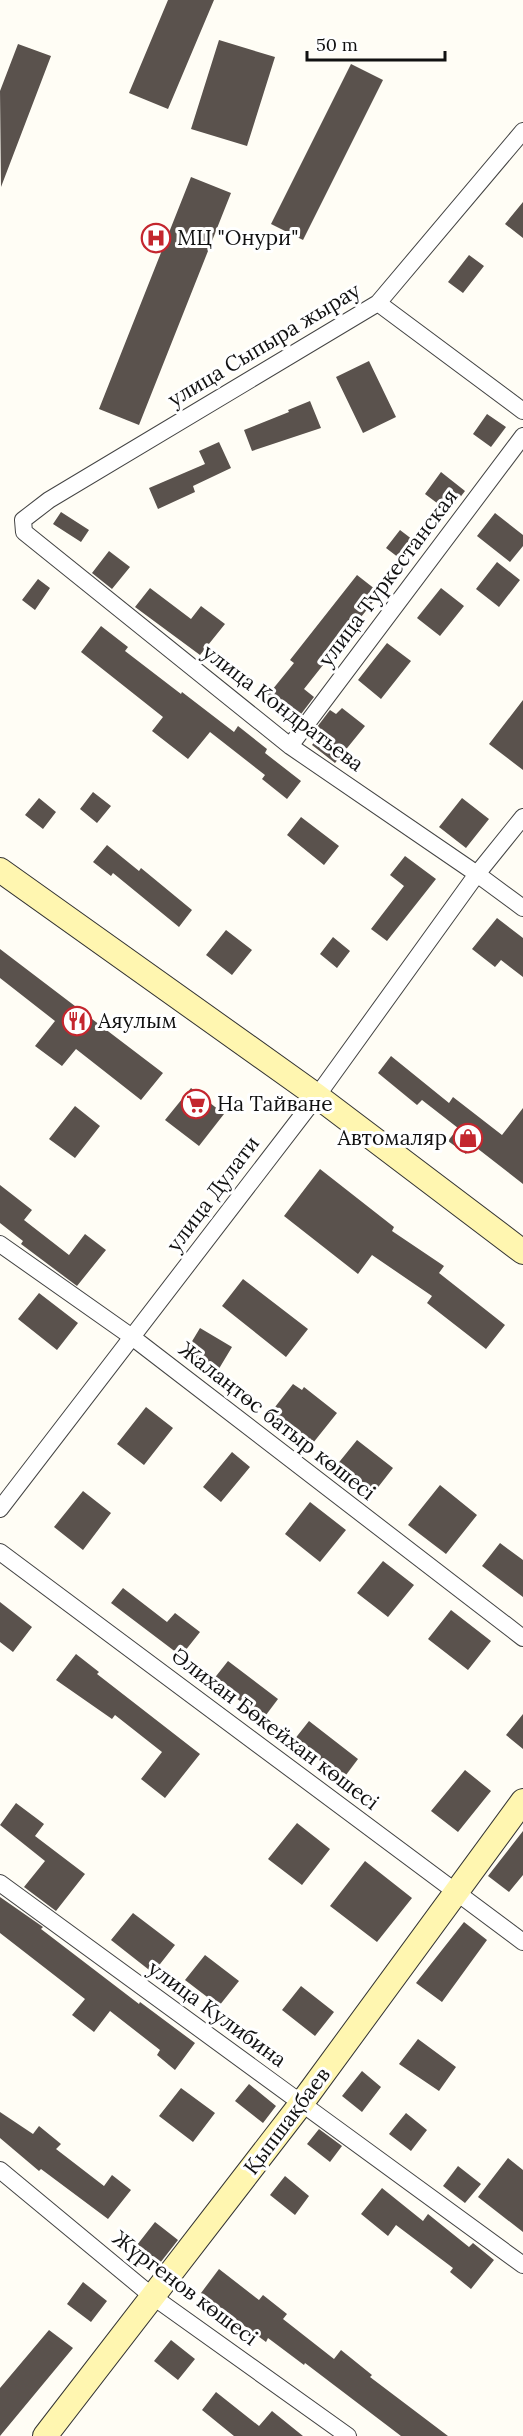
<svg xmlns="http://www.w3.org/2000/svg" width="523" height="2436" font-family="Lora,serif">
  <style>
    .building { fill: #5a524d }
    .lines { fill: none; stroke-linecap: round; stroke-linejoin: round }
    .street-casing { stroke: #444; stroke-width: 18 }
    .secondary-casing { stroke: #333; stroke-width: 26 }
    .street { stroke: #fff; stroke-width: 16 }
    .secondary { stroke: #fff6b0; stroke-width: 24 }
    .labels { text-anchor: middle; stroke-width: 6; stroke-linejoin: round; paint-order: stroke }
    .poi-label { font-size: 21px; fill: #111; stroke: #fff; text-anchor: start }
    .street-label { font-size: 21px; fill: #111; stroke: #fff }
  </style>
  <rect width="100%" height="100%" fill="#fffdf5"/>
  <path class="building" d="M168 0H214L168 109 129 93Z
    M219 40 275 57 247 146 191 129Z
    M18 44 51 56 1 187 0 91Z
    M351 64 383 80 303 240 271 224Z
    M191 177 231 193 139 425 99 409Z
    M523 202V238L505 224Z
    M469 255 484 266 463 293 448 282Z
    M369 361 396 417 363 433 336 377Z
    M310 401 321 428 252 451 244 430 289 412 288 410Z
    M487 414 506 427 491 447 473 434Z
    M219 442 231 468 193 486 195 492 158 509 149 488 205 464 199 451Z
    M441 472 465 491 449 512 425 494Z
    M61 512 89 530 81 542 53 524Z
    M495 513 523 535V546L510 562 477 536Z
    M400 530 417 543 403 561 386 548Z
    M109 551 130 567 112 589 92 573Z
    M497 562 520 580 499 607 476 589Z
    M357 575 380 593 304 689 314 697 298 718 268 695 294 663 290 660Z
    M38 579 50 588 35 610 22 600Z
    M150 588 191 619 201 606 225 624 200 655 135 607Z
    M441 588 464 606 440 636 417 618Z
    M101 626 128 647 125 651 181 694 182 692 234 732 238 726 267 749 265 753 301 781 287 799 262 779 265 775 210 732 188 759 152 731 163 717 81 652Z
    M387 643 411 661 381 699 358 680Z
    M523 700V770L489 744Z
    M342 708 365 726 335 763 312 745 320 735 314 731 330 710 336 714Z
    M93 792 111 806 97 823 80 809Z
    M39 798 56 812 43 829 25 815Z
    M462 798 489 819 466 848 439 827Z
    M301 817 339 846 324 865 287 835Z
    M107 845 139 871 141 868 192 910 179 927 113 873 111 876 93 862Z
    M405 856 436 879 387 941 371 929 404 886 390 875Z
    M497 918 523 938V977L501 960 495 967 472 949Z
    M226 930 252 950 232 975 206 955Z
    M333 937 350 951 337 968 320 954Z
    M0 949 163 1073 141 1100 76 1049 62 1066 35 1046 55 1021 0 978Z
    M391 1056 449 1103 453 1097 502 1135 523 1108V1184L473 1145 466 1154 448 1141 458 1128 422 1100 417 1105 378 1073Z
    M191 1088 224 1114 199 1146 165 1120Z
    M75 1106 100 1126 75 1158 49 1139Z
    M320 1169 394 1227 392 1231 444 1266 439 1273 505 1325 486 1349 427 1303 432 1296 372 1255 358 1274 284 1216Z
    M0 1185 32 1210 24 1220 69 1255 85 1234 106 1250 77 1286 21 1244 23 1241 0 1223Z
    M243 1279 308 1329 286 1357 222 1306Z
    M39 1293 78 1323 57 1350 18 1319Z
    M200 1328 232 1347 217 1372 185 1353Z
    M293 1384 302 1390 304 1387 337 1413 309 1448 268 1416Z
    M146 1407 173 1428 144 1465 117 1444Z
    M357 1440 393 1468 372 1495 336 1466Z
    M232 1452 250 1467 221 1502 203 1487Z
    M440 1485 477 1515 446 1554 408 1525Z
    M83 1491 111 1513 83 1550 54 1527Z
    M310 1502 346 1530 320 1562 285 1534Z
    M500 1543 523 1560V1597L482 1566Z
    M383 1561 414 1585 388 1617 357 1593Z
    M123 1588 167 1622 175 1613 200 1632 181 1656 111 1603Z
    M0 1602 32 1627 13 1652 0 1642Z
    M451 1610 491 1641 468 1670 428 1639Z
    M76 1654 99 1672 97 1674 200 1754 165 1798 141 1779 162 1752 115 1715 112 1719 56 1680Z
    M228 1661 278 1699 263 1719 213 1680Z
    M523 1714V1749L506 1735Z
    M309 1721 358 1759 343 1779 294 1740Z
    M465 1770 491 1791 458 1832 431 1811Z
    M16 1803 44 1824 35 1836 85 1874 56 1911 24 1887 45 1861 0 1825Z
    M297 1823 330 1849 302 1885 268 1859Z
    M523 1831V1875L509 1892 488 1876Z
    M365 1861 412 1898 377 1942 330 1906Z
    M0 1897 43 1927 41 1929 139 2004 140 2002 195 2043 175 2070 157 2055 160 2050 110 2011 94 2032 72 2015 85 1999 0 1933Z
    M133 1913 175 1945 153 1973 111 1940Z
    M464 1922 487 1940 442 2002 416 1983Z
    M205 1955 239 1981 219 2006 185 1980Z
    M301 1986 334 2012 315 2036 282 2010Z
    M418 2039 456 2067 439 2091 399 2064Z
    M362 2071 381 2087 362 2112 342 2096Z
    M249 2084 276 2106 263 2123 235 2101Z
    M181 2088 215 2113 193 2142 159 2116Z
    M0 2112 33 2134 39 2126 61 2144 56 2149 104 2186 112 2175 131 2190 108 2219 41 2169 39 2171 0 2138Z
    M406 2113 427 2130 411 2151 389 2134Z
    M319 2129 342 2146 330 2162 307 2144Z
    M508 2158 523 2170V2232L478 2197Z
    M458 2166 481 2184 465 2203 443 2186Z
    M285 2176 309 2196 295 2215 270 2195Z
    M382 2188 423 2221 428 2214 469 2247 473 2243 494 2260 471 2289 450 2272 453 2268 396 2225 388 2236 361 2214Z
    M155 2222 178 2240 160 2263 137 2245Z
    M219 2269 259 2300 263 2295 287 2314 283 2319 334 2359 341 2350 372 2375 370 2377 448 2436H401L305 2363 304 2365 268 2338 266 2342 201 2293Z
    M83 2282 107 2301 91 2322 67 2304Z
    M49 2330 73 2348 0 2436V2388Z
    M171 2340 195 2359 178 2380 154 2361Z
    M216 2392 259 2426 272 2411 303 2436H234L202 2410Z"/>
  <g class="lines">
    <g class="street-casing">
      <path id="street" d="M523 131 378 303 49 500 23 520 24 532 290 746 477 874 523 908
        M378 303 523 411
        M290 746 523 436
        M0 1244 132 1337 523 1638
        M0 1509 317 1096 477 874 523 817
        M0 1552 523 1942
        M0 1883 523 2265
        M0 2170 152 2296 348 2436"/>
    </g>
    <g class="secondary-casing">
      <path id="secondary" d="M0 870 317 1096 523 1252
        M45 2436 301 2104 523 1801"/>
    </g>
    <use href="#street" class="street"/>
    <use href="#secondary" class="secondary"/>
  </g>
  <defs>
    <g id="hospital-ring" transform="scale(1.5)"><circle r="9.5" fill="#fff" stroke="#c4262e" stroke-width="1.5"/><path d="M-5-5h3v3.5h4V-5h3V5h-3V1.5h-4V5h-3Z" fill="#c4262e"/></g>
    <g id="restaurant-ring" transform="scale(1.5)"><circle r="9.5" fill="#fff" stroke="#c4262e" stroke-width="1.5"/><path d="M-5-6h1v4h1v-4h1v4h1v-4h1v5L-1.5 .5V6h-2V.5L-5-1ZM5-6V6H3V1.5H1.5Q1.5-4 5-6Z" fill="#c4262e"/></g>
    <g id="supermarket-ring" transform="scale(1.5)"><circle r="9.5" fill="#fff" stroke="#c4262e" stroke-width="1.5"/><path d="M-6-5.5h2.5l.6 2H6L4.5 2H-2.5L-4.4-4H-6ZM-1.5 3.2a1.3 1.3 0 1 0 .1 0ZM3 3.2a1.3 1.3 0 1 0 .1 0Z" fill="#c4262e"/></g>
    <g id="shop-ring" transform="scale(1.5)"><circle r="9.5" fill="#fff" stroke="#c4262e" stroke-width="1.5"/><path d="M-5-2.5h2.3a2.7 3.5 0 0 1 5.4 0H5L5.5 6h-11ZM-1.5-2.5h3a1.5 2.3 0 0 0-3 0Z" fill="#c4262e"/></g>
  </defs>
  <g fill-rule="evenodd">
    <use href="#hospital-ring" x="156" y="238"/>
    <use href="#restaurant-ring" x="77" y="1021"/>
    <use href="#supermarket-ring" x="196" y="1104"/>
    <use href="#shop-ring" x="468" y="1138"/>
  </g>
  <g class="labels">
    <g class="poi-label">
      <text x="177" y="245">МЦ "Онури"</text>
      <text x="98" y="1028">Аяулым</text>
      <text x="217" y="1111">На Тайване</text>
      <text x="447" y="1145" text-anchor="end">Автомаляр</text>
    </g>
    <g class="street-label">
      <text transform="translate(264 345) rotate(-31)" y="7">улица Сыпыра жырау</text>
      <text transform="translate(388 578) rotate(-53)" y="7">улица Туркестанская</text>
      <text transform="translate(283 708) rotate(37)" y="7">улица Кондратьева</text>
      <text transform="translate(213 1194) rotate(-53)" y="7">улица Дулати</text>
      <text transform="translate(277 1421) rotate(38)" y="7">Жалаңтөс батыр көшесі</text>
      <text transform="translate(275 1729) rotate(37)" y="7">Әлихан Бөкейхан көшесі</text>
      <text transform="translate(217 2014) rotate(36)" y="7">улица Кулибина</text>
      <text transform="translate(287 2121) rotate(-53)" y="7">Қыпшақбаев</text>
      <text transform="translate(185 2288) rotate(37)" y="7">Жүргенов көшесі</text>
    </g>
  </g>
  <path d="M307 51v9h138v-9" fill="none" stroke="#111111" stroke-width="3"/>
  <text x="316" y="51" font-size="18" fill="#111111" stroke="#ffffff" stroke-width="4.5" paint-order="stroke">50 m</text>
</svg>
